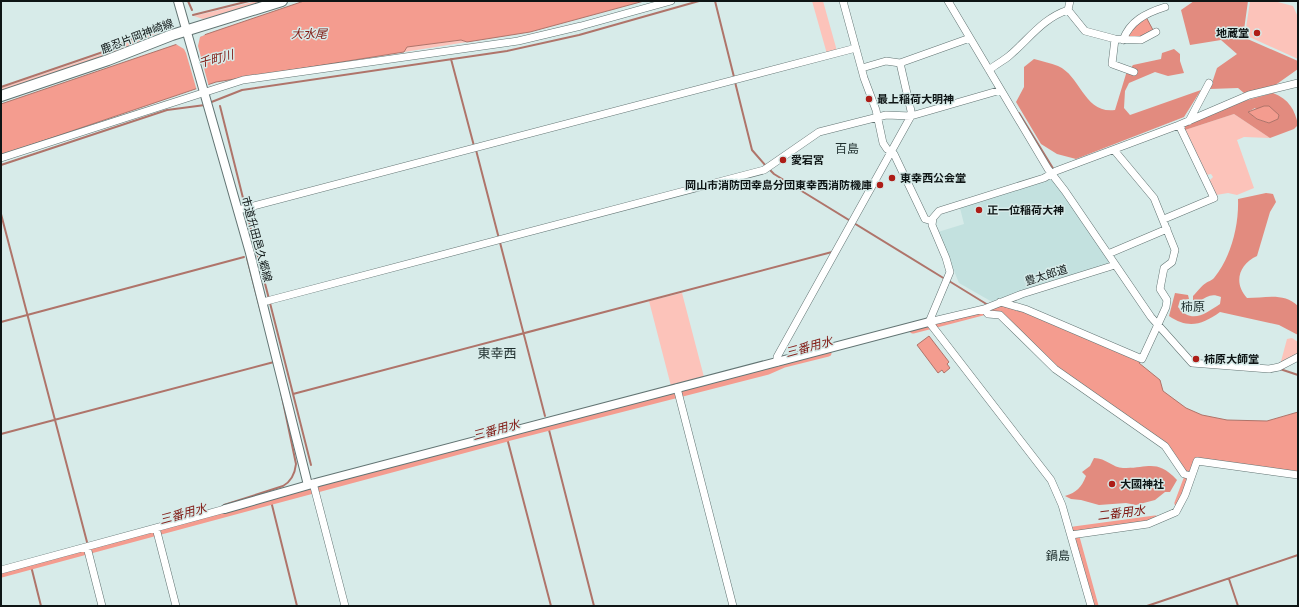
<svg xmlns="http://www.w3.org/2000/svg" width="1299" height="607" font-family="Quicksand,'Noto Sans JP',sans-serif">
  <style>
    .built { fill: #c3e1df }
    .green { fill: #fcc3ba }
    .forest { fill: #e28b7f; fill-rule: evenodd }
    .water { fill: #f49c8f; stroke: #af746a }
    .pier { fill: #d7ebe9 }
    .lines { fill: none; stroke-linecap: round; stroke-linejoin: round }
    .stream { stroke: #af746a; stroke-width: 2 }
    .canal { stroke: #f49c8f; stroke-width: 7 }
    .minor-casing { stroke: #627473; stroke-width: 8 }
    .tertiary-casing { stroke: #627473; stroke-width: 10 }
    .secondary-casing { stroke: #627473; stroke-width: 12 }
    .minor { stroke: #fff; stroke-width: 7 }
    .tertiary { stroke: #fff; stroke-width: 8 }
    .secondary { stroke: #fff; stroke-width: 10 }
    .poi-dot { fill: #ad1d17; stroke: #d7ebe9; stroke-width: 1.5 }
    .labels { text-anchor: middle; stroke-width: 3; stroke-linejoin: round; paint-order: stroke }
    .poi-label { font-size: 11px; font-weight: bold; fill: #0e1515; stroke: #d7ebe9; text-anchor: start }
    .street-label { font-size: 11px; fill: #0e1515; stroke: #d7ebe9 }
    .water-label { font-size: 12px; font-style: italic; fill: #801913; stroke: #d7ebe9 }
    .neighbourhood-label { font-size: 12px; fill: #1e2e2d; stroke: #d7ebe9 }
    .quarter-label { font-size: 13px; fill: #1e2e2d; stroke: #d7ebe9 }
  </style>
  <rect width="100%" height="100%" fill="#d7ebe9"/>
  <path class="built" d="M1051 179 1056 180 1109 259V264L994 303 959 283 938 232 964 224 960 208Z"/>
  <path class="green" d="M257 1H270L203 19 194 16Z
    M812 1H823L837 51 827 54Z
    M1250 1H1274L1293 6 1298 17V59L1245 35Z
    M172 22 170 28 114 52 1 92V88L102 54Z
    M461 40 467 42 404 52 406 47Z
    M1234 114 1270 138 1244 137 1237 140 1254 188 1237 195 1228 193 1216 195 1209 181 1213 177 1211 174 1206 175 1185 130Z
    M682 293 704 377 671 386 649 301Z
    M1292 338 1298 342V355L1280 365 1287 339Z"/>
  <path class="forest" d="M1194 1H1248L1243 37 1298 61V69L1274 86 1244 93 1238 88 1210 89 1217 68 1237 54 1221 40 1190 45 1181 10Z
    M1174 49 1180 54V61L1184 73 1168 76 1155 72 1129 83 1125 91 1124 108 1130 115 1201 90 1184 117 1076 159 1057 154 1041 144 1016 102 1024 87V67L1034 59C1041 61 1051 63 1058 66 1081 76 1084 114 1115 110L1126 74 1133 65 1161 59 1162 53Z
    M1273 93C1289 99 1295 110 1298 125L1294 129 1270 138 1234 114 1185 130V126L1244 101ZM1255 108 1269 123 1257 119 1248 112Z
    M1266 193 1273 194 1276 202 1270 212 1257 256C1239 264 1233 283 1247 298 1265 298 1284 292 1298 306V335L1279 325 1220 312C1202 325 1188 329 1169 316L1175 293 1188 295 1189 299 1180 300 1178 307C1192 325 1206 313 1220 304L1221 297C1212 293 1207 296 1200 301L1193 300V296C1197 292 1201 286 1206 283 1209 281 1211 281 1214 278 1231 257 1239 226 1238 199Z
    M1094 458C1106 458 1113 468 1123 468 1148 469 1156 458 1177 480L1170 492H1165L1155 500 1136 505 1126 503 1099 505 1081 500 1071 499 1065 496C1077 492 1081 488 1086 476L1082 472 1090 466Z"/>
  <path class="water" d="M304 1H644L530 32 467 42 461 40 407 47 404 52 216 82 1 155V104Z
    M1146 17 1153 30 1139 37 1127 38 1130 31Z
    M1264 106H1269L1279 115 1278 119 1269 123 1257 119 1248 112Z
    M997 305 1025 311 1140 361 1139 363 1160 380 1163 391 1186 408 1202 415 1227 420 1267 421 1298 412V472L1196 458 1190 472 1186 471 1164 443 1058 368 1001 313 990 312 987 309Z
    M929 336 949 362 947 364 950 368 944 373 942 370 938 373 917 345Z"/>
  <path class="pier" d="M204 33 205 35 200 37 198 46 209 87 197 91 186 53 184 49 174 43Z"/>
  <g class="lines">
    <path class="stream" d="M188 1 192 10
      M715 1 734 77
      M193 15 249 1
      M451 59 474 146
      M735 82 752 150 766 166
      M1 87 103 52 170 22
      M209 103 242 90 507 51 579 35 699 1
      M220 106 245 206
      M1019 113 1054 170
      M476 150 545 416
      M1 165 167 110 205 105
      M769 169 774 174 945 279
      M246 210 269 299
      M1 214 87 542
      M247 258 261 312
      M949 281 988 305
      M270 303 311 465
      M1 322 244 257
      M1280 369 1298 375
      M293 394 832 252
      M548 426 594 606
      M1 434 274 362
      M507 438 551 606
      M271 501 297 606
      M224 505 283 486C292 481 295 473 296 464L281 392
      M31 566 41 606
      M1229 579 1238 606
      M1147 606 1298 555"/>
    <path class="canal" d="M913 330 986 311
      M1178 503 1187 479
      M1 574 507 438 768 371 784 364 828 353
      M1095 606 1074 530 1155 519"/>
    <g class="minor-casing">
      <path id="minor" d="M843 1 864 78 876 110 883 143 887 149 894 154 925 219 932 221
        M948 1 1048 169 1065 191 1151 317 1192 363 1269 369 1279 367 1298 357
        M1068 10 1085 31 1115 39 1141 40 1156 32
        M1115 39 1112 64 1134 72
        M1123 40C1130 21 1146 13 1165 7
        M862 68 886 61 900 63
        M989 70C995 65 1003 61 1009 56 1029 39 1043 18 1068 10L1070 1
        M1189 121 1209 83
        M1 158 243 80 518 41 581 26 671 1
        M238 210 856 48
        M1164 219 1214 198 1179 125
        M1108 254 1167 229
        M263 302 764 170 819 132 886 115 911 116V111L900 63 970 38
        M1000 302 1025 309 1142 359 1166 307 1167 300 1160 289 1164 268 1172 262 1175 250 1154 198 1114 150
        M984 309 988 314 1000 315 1055 369 1165 446 1184 474 1191 476
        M929 322 950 272 946 258 932 225 933 218 939 211 1044 178 1056 171 1179 125 1249 95 1298 83
        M929 322 1051 480 1062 505 1091 606
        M929 322 984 309 1022 294 1115 265
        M777 362V357L911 116 1001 90
        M677 388 733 606
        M313 483 345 606
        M156 528 176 606
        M1071 535 1148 524 1176 512 1185 495 1197 461 1298 475
        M87 547 102 606
        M1 570 225 509"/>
    </g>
    <g class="tertiary-casing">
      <path id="tertiary" d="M178 1 250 253 308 485
        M225 509 319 482 929 322"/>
    </g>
    <g class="secondary-casing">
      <path id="secondary" d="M1 96 108 60 172 35 282 1"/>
    </g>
    <use href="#minor" class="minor"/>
    <use href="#tertiary" class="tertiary"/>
    <use href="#secondary" class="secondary"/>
  </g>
  <g class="poi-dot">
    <circle cx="1257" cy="33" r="4"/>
    <circle cx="869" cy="99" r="4"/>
    <circle cx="783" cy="160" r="4"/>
    <circle cx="892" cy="178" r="4"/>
    <circle cx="880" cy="185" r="4"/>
    <circle cx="979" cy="210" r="4"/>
    <circle cx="1196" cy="359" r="4"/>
    <circle cx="1112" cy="484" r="4"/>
  </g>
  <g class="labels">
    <g class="poi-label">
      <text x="1249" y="37" text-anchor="end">地蔵堂</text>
      <text x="877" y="103">最上稲荷大明神</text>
      <text x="791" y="164">愛宕宮</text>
      <text x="900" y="182">東幸西公会堂</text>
      <text x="872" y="189" text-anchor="end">岡山市消防団幸島分団東幸西消防機庫</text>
      <text x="987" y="214">正一位稲荷大神</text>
      <text x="1204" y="363">柿原大師堂</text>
      <text x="1120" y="488">大國神社</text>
    </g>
    <g class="street-label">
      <text transform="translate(137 36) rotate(-21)" y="4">鹿忍片岡神崎線</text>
      <text transform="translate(257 239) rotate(75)" y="4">市道升田邑久郷線</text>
      <text transform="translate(1046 275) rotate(-17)" y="4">豊太郎道</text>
    </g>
    <g class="water-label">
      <text x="309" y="38">大水尾</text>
      <text transform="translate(216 59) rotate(-15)" y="4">千町川</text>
      <text transform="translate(809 347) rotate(-15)" y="4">三番用水</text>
      <text transform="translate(496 430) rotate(-15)" y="4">三番用水</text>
      <text transform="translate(1121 513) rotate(-7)" y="4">二番用水</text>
      <text transform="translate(183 514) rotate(-15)" y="4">三番用水</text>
    </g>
    <g class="neighbourhood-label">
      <text x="847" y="153">百島</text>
      <text x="1193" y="311">柿原</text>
      <text x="1058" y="560">鍋島</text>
    </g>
    <g class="quarter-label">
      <text x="497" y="358">東幸西</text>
    </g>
  </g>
  <rect width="1299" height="607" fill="none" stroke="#0e1515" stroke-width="4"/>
</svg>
